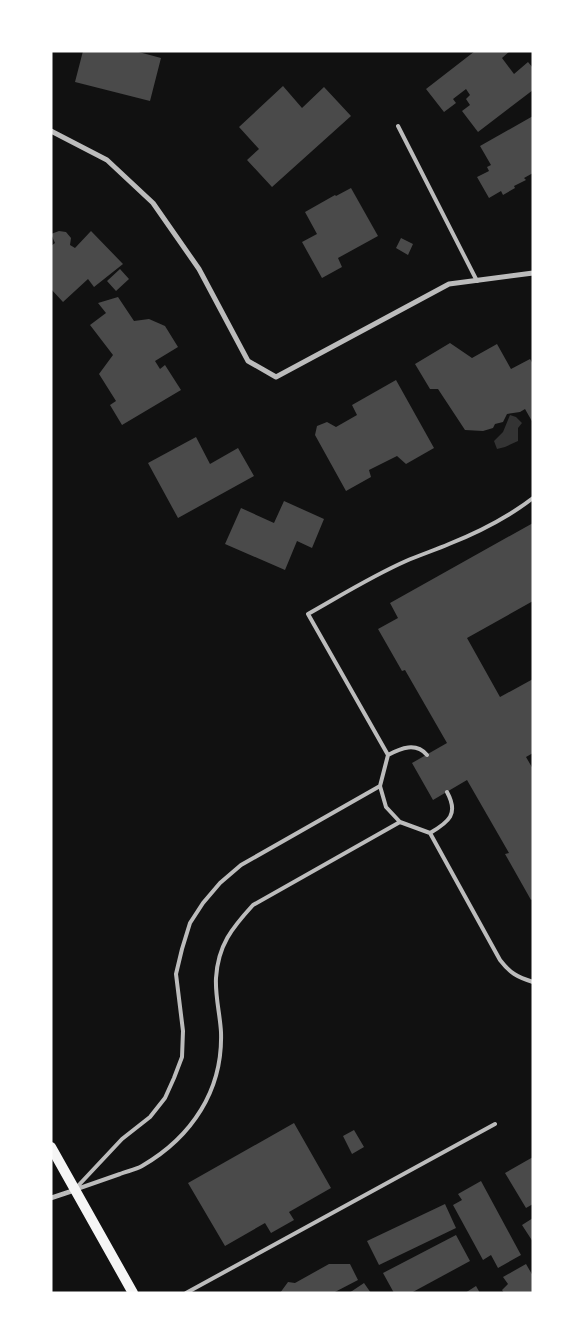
<svg xmlns="http://www.w3.org/2000/svg" width="584" height="1344" font-family="'PT Sans',sans-serif">
  <style>
    .water { fill: #333 }
    .building { fill: #4a4a4a }
    .lines { fill: none; stroke-linecap: round; stroke-linejoin: round }
    .service { stroke: #bcbcbc; stroke-width: 4 }
    .minor { stroke: #bcbcbc; stroke-width: 5 }
    .secondary { stroke: #f5f5f5; stroke-width: 10 }
  </style>
  <rect width="100%" height="100%" fill="#111"/>
  <path class="water" d="M510 415 516 417 522 423 518 428V441L505 447 497 449 494 441 503 432Z"/>
  <path class="building" d="M83 51H135L161 58 150 101 75 82Z
    M475 51H510L502 58 514 74 528 62 533 68V90L478 132 462 111 470 105 466 99 470 95 466 89 453 99 456 103 444 112 426 89Z
    M283 86 302 108 324 87 351 116 272 187 247 160 259 149 239 127Z
    M533 116V173L524 178 526 180 514 186 515 188 503 195 501 191 489 198 477 177 489 171 487 167 491 165 480 146Z
    M351 188 378 236 338 258 342 267 322 278 302 242 317 234 305 212 335 195 336 196Z
    M59 231 66 232 71 238 70 245 75 248 91 231 123 264 94 287 88 279 63 302 51 289V246L55 243 51 234Z
    M401 238 413 244 408 255 396 248Z
    M120 269 129 279 116 291 107 281Z
    M118 297 134 321 149 319 165 326 178 347 155 361 160 369 165 365 181 390 122 425 110 405 116 401 99 374 113 355 90 325 106 313 98 303Z
    M450 343 472 358 497 344 511 369 530 359 533 364V423L525 409 520 412 507 414 503 422 495 424 493 428 483 431 465 430 438 389H430L415 364Z
    M396 380 434 448 406 464 397 456 369 470 371 477 346 491 315 435 317 426 327 422 336 427 357 415 352 405Z
    M196 437 210 464 238 448 254 476 178 518 148 463Z
    M284 501 324 519 312 548 297 541 285 570 225 544 241 508 274 523Z
    M533 523V601L467 638 500 697 533 679V753L526 757 533 769V899L531 900 505 854 509 853 467 780 433 800 412 763 447 743 405 670 402 671 378 629 398 618 390 603Z
    M294 1123 331 1188 289 1212 294 1220 271 1233 265 1223 225 1246 188 1183Z
    M354 1130 364 1147 352 1154 343 1136Z
    M533 1157V1204L526 1208 505 1173Z
    M481 1181 521 1255 498 1268 491 1255 483 1260 453 1205 462 1200 458 1194Z
    M445 1204 456 1228 379 1265 367 1241Z
    M533 1218V1242L522 1225Z
    M456 1235 470 1261 411 1293H394L383 1273Z
    M329 1264H350L358 1280 333 1293H280L288 1282 295 1283Z
    M526 1264 533 1276V1293H504L502 1290 508 1284 503 1277Z
    M364 1283 371 1293H349Z
    M476 1286 480 1293H465Z"/>
  <g class="lines">
    <path class="service" d="M398 126 477 281
      M533 498C507 518 479 532 449 544 435 550 420 555 406 561 372 576 340 596 308 614L388 755 380 786 386 807 400 822 430 833 500 960C510 973 517 977 533 982
      M388 755C401 748 416 742 427 755
      M430 833C449 822 459 814 447 792
      M76 1188 122 1139 150 1117 165 1098 174 1078 182 1057 183 1031 176 974 182 949 190 923 203 903 220 883 241 865 380 786
      M77 1189C91 1184 106 1179 120 1174 127 1171 135 1170 142 1166 192 1137 223 1090 221 1032 220 1014 215 996 216 978 218 945 232 928 253 905L400 822
      M186 1293 495 1124"/>
    <path class="minor" d="M51 131 107 160 153 203 199 269 248 361 276 377 449 284 533 273
      M51 1198 75 1190"/>
    <path class="secondary" d="M51 1147 133 1293"/>
  </g>
  <rect width="584" height="1344" fill="none" stroke="#ffffff" stroke-width="105"/>
</svg>
